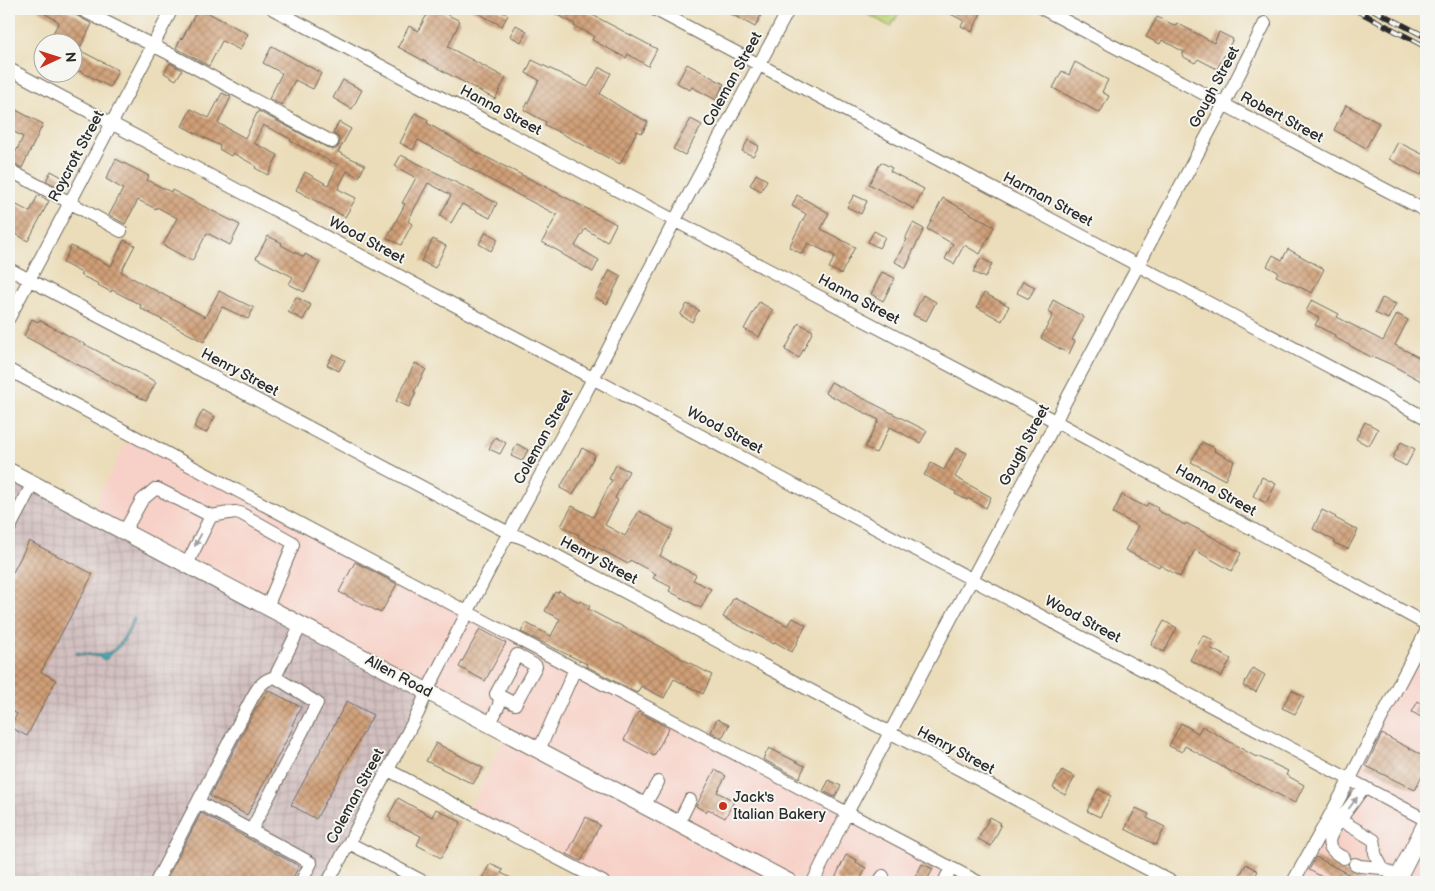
<svg xmlns="http://www.w3.org/2000/svg" width="1435" height="891" font-family="'Balsamiq Sans',sans-serif">
  <style>
    .built { fill: #f7d1c7 }
    .industrial { fill: url(#industrial-grid) }
    .park { fill: url(#park-dots); stroke: #748052 }
    .water { fill: url(#water-ripples); stroke: #336c70 }
    .building { fill: url(#building-cross-hatch) }
    .lines { fill: none; stroke-linecap: round; stroke-linejoin: round }
    .minor-casing { stroke: #6e695d; stroke-width: 14 }
    .major-casing { stroke: #6e695d; stroke-width: 18 }
    .minor { stroke: #fff; stroke-width: 12 }
    .major { stroke: #fff; stroke-width: 16 }
    .rail-casing { stroke: #2b2b2b; stroke-width: 5.5 }
    .rail { stroke: #f6f6f2; stroke-width: 4; stroke-dasharray: 11; stroke-linecap: butt }
    .oneway { fill: #a0a0a0 }
    .poi-dot { fill: #c8321e; stroke: #f6f6f2; stroke-width: 2 }
    .labels { text-anchor: middle; stroke-width: 4; stroke-linejoin: round; paint-order: stroke }
    .street-label { font-size: 15px; fill: #2b2b2b; stroke: #f6f6f2 }
    .poi-label { font-size: 15px; fill: #2b2b2b; stroke: #f6f6f2; text-anchor: start }
  </style>
  <defs>
    <pattern id="industrial-grid" width="8" height="8" patternUnits="userSpaceOnUse" patternTransform="scale(1.25)"><rect width="8" height="8" fill="#d2bfc0"/><path d="M0 4h8M4 0v8" fill="none" stroke="#b4a4a5"/></pattern>
    <pattern id="park-dots" width="8" height="8" patternUnits="userSpaceOnUse" patternTransform="scale(1.25)"><rect width="8" height="8" fill="#bdd478"/><path d="M2 2h.1M6 6h.1" fill="none" stroke="#a3b668" stroke-width="1.8" stroke-linecap="round"/></pattern>
    <pattern id="water-ripples" width="26" height="14" patternUnits="userSpaceOnUse" patternTransform="scale(1.25)"><rect width="26" height="14" fill="#3bacb6"/><path d="M2 4q2-2 4 0t4 0M15 11q2-2 4 0t4 0" fill="none" stroke="#328c94"/></pattern>
    <pattern id="building-cross-hatch" width="8" height="8" patternUnits="userSpaceOnUse" patternTransform="scale(1.25)"><rect width="8" height="8" fill="#d09f77"/><path d="M0 0l8 8M0 8l8-8" fill="none" stroke="#a98262"/></pattern>
  </defs>
  <rect width="100%" height="100%" fill="#f6f6f2"/>
  <filter id="ink" filterUnits="userSpaceOnUse"><feTurbulence type="fractalNoise" baseFrequency=".02" numOctaves="2"/><feDisplacementMap in="SourceGraphic" scale="10" xChannelSelector="R" yChannelSelector="G"/><feConvolveMatrix kernelMatrix="1 2 1 2 8 2 1 2 1" color-interpolation-filters="sRGB"/></filter>
  <filter id="wash" filterUnits="userSpaceOnUse"><feTurbulence type="fractalNoise" baseFrequency=".0096" numOctaves="4" result="noise"/><feDisplacementMap in="SourceGraphic" scale="20" xChannelSelector="R" yChannelSelector="G"/><feGaussianBlur stdDeviation="1.12" result="paint"/><feColorMatrix in="noise" values="0 0 0 0 0 0 0 0 0 0 0 0 0 0 0 0 0 1.4 0 .05"/><feComposite in="paint" operator="in"/></filter>
  <g filter="url(#wash)">
    <rect width="100%" height="100%" fill="#ebddb9"/>
    <path class="built" d="M130 434 978 882H603L468 811 507 734 90 513Z
      M1426 632V882H1293Z"/>
    <path class="industrial" d="M9 471 427 691 328 882H9Z"/>
    <path class="park" d="M858 9H901L891 27Z"/>
    <path class="water" d="M133 618 135 619C131 628 127 637 121 645 116 651 110 652 107 659L104 660 100 657 76 654 77 652C83 653 98 656 104 654 118 651 128 630 133 618Z"/>
    <g id="blocks">
      <path class="building" d="M37 9H65L92 24 79 50 118 70 110 87 72 67V42H48L59 22Z
        M198 9H201L248 34 240 50 222 41 209 66 176 48 181 38 182 39Z
        M430 9H436L460 21 448 47 506 78 495 99 398 47 409 26 418 31Z
        M470 9H497L508 15 502 26Z
        M546 9H581L657 49 648 66 628 54 626 58 592 40 594 36 574 26 575 24Z
        M722 9H764L755 27Z
        M941 9H973L981 13 972 32 961 26 964 21Z
        M1157 17 1176 26 1177 23 1214 43 1219 32 1233 39 1217 69 1198 59 1195 63 1182 56 1184 52 1162 40 1160 44 1146 37Z
        M516 25 527 31 521 42 510 36Z
        M272 46 321 73 313 89 295 80 282 105 269 99 282 73 263 63Z
        M532 60 588 87 599 67 611 73 600 94 627 111 648 122 642 133 637 131 620 164 545 125 546 122 524 110 539 80 526 73Z
        M1075 62 1108 80 1102 92 1109 96 1100 113 1053 88 1062 71 1069 75Z
        M170 63 182 70 176 80 164 73Z
        M687 64 724 84 716 100 692 87 690 90 677 83Z
        M343 80 362 90 352 109 333 98Z
        M222 93 231 97 218 123 245 138 258 111 332 150 336 149 339 145V138L333 133 339 122 351 129 338 152 365 165 359 177 347 171 338 189 356 198 345 217 296 190 305 172 328 185 338 165 290 141 291 139 263 125 254 143 278 155 268 175 255 168 256 166 233 153 231 156 219 149 220 146 182 126 191 109 209 118Z
        M1346 105 1379 123 1366 148 1334 130Z
        M12 108 43 124 22 168 11 162 23 137 9 129V113Z
        M415 113 428 120 427 123 468 147V148L538 183 616 224 607 242 585 229 575 246 599 260 593 272 562 254V253L542 242 557 215 507 189 418 140 413 150 400 143Z
        M691 119 702 125 685 155 673 149Z
        M748 140 759 146 753 156 742 151Z
        M1398 142 1426 156V165L1421 175 1389 159Z
        M401 155 497 203 490 218 462 204 451 223 440 216 451 195 428 183 408 221 412 224 401 245 387 238 405 204 402 203 416 178 395 166Z
        M116 159 149 176 147 180 171 192 172 190 240 225 230 245 207 233 192 261 163 245 177 218 157 207 156 209 138 200 125 224 109 215 123 189 106 179Z
        M881 162 892 168 890 171 924 189 914 209 869 184Z
        M51 171 62 177 57 186 46 181Z
        M756 174 767 180 761 191 750 185Z
        M38 195 49 201 28 241 9 230V201L30 212Z
        M797 195 829 213 821 229 855 247 841 274 829 268 835 256 808 243 802 254 789 247 806 214 792 206Z
        M854 195 867 201 861 214 847 207Z
        M943 198 994 227 980 254 964 245 954 264 945 259 953 244 927 229Z
        M913 223 924 229 910 257H911L906 268 895 262 907 239H905Z
        M874 231 885 237 879 248 868 242Z
        M486 232 498 239 491 251 479 244Z
        M268 236 282 243 281 245 304 257 305 254 320 262 304 292 289 284 293 277 256 258Z
        M433 239 446 246 435 268 421 261Z
        M124 240 135 245 121 272 205 317 219 291 254 308 248 319 222 307 204 342 140 308 141 305 112 290 111 292 98 285 99 284 80 275 82 273 63 263 71 246 111 266Z
        M1288 249 1324 269 1312 293 1276 276 1278 272 1267 266 1273 255 1282 260Z
        M981 258 992 264 985 278 973 272Z
        M610 270 621 276 607 304 595 297Z
        M882 272 895 278 883 301 871 294Z
        M1023 281 1035 287 1029 299 1017 293Z
        M984 293 1009 306 1002 321 977 307Z
        M923 295 936 302 926 321 913 315Z
        M296 297 311 305 303 320 288 312Z
        M1382 298 1396 304 1388 319 1375 313Z
        M1053 300 1084 317 1072 340 1075 341 1069 354 1041 338 1053 315 1048 312Z
        M1312 300 1339 314 1337 317 1383 341 1397 314 1408 320 1395 345 1426 361V381L1424 379 1423 382 1390 364 1372 356 1371 357 1334 337 1335 335 1315 325 1319 318 1306 311Z
        M759 302 773 310 759 337 744 329Z
        M687 304 699 310 692 322 680 315Z
        M32 319 38 322 39 320 156 382 146 401 24 336Z
        M799 323 813 331 799 358 785 350Z
        M333 354 345 360 339 371 327 365Z
        M415 363 426 369 414 392 416 393 409 407 396 401Z
        M831 382 927 431 920 443 890 427 876 453 865 447 879 420 825 393Z
        M203 410 215 417 206 433 194 427Z
        M1365 422 1378 429 1369 446 1356 439Z
        M495 437 506 443 500 454 489 449Z
        M1202 442 1215 448 1214 451 1234 461 1225 480 1191 462Z
        M1401 442 1415 449 1406 466 1392 459Z
        M517 444 528 450 522 461 511 456Z
        M582 448 595 455 573 495 560 488Z
        M956 448 967 453 955 477 991 497 986 508 968 498 967 500 955 494 956 492 924 475 931 463 944 470Z
        M616 465 629 471 615 498 618 500 605 525 625 536 639 511 673 530 660 556 696 575 693 580 711 589 701 608 669 591 671 587 653 578 656 574 630 560 628 564 578 537 579 535 561 526 572 506 593 517 612 480 609 479Z
        M1262 477 1276 484 1266 503 1253 496Z
        M1122 495 1146 507 1148 503 1158 508 1157 510 1185 525 1186 523 1207 534 1241 553 1232 571 1195 550 1180 577 1160 565 1159 567 1125 550 1138 526 1113 513Z
        M1322 510 1336 517 1335 518 1358 530 1348 549 1334 543 1335 541 1313 529Z
        M29 541 93 574 41 672 56 680 27 736 10 727 17 714 9 709V580Z
        M355 562 397 584 381 613 339 592Z
        M559 591 579 602 580 601 590 606 588 609 616 624V623L712 675 703 694 674 679 664 698 641 686 637 693 586 666 587 664 521 632 526 623 551 636 560 619 545 611 555 592 558 593Z
        M734 597 788 626 793 618 806 625 792 652 775 642 774 644 723 617Z
        M1164 621 1177 628 1164 652 1151 645Z
        M480 629 506 643 485 681 459 667Z
        M1203 635 1213 640 1210 648 1231 659 1221 677 1190 660Z
        M1253 668 1265 675 1256 692 1243 686Z
        M268 690 301 707 292 725 294 726 247 815 210 796 257 706 258 707Z
        M1292 690 1304 697 1295 714 1282 708Z
        M347 701 373 715 316 819 291 805Z
        M1418 701 1426 706V720L1412 712Z
        M638 712 669 728 654 756 624 740Z
        M717 719 729 725 722 738 711 732Z
        M1181 723 1198 733 1202 726 1256 757 1257 756 1288 771 1286 775 1304 785 1295 803 1258 784 1257 785 1239 775V776L1185 746 1182 752 1169 746Z
        M1382 734 1426 757V768L1415 790 1366 766Z
        M436 743 483 768 473 784 426 761Z
        M769 748 805 766 799 778 763 759Z
        M715 770 726 776 717 792 734 801 725 818 708 809 706 812 696 806Z
        M1062 770 1075 777 1065 795 1053 788Z
        M829 780 841 786 835 797 823 791Z
        M1098 789 1111 796 1100 817 1087 811Z
        M398 798 432 817 436 809 461 822 441 858 417 845 421 836 390 821 391 819 388 817Z
        M1136 808 1149 814 1147 818 1165 827 1156 845 1125 829Z
        M201 813 299 866 291 882H165Z
        M586 817 600 825 581 861 567 854Z
        M990 817 1001 823 999 825 1001 826 991 846 978 839Z
        M846 855 857 860 856 862 866 868 859 882H842L837 880 836 876Z
        M1316 857 1363 882H1332L1309 870Z
        M490 864 503 870 501 873 519 882H480Z
        M922 864 933 869 926 882H913Z
        M1246 864 1258 871 1252 882H1236Z"/>
    </g>
  </g>
  <g filter="url(#ink)">
    <use href="#blocks" fill-opacity="0" stroke="#6e695d" stroke-width="1"/>
    <g class="lines">
      <g class="minor-casing">
        <path id="minor" d="M80 9 168 53 332 142
          M273 9 1042 414 1426 624
          M654 9 1426 418
          M1043 9 1426 211
          M9 69 1426 820
          M9 170 69 202 121 231
          M9 269 509 533 525 539 1172 882
          M9 318 172 9
          M9 370 978 882
          M9 529 33 483
          M124 532 142 500 155 489H158L211 516 235 512 240 513 292 542 293 545 267 607
          M187 564 211 516
          M490 724 499 705 500 696 496 694 517 655 536 666 515 704 500 696
          M539 750 575 669
          M388 770 603 882
          M198 802 311 863 301 882
          M644 806 658 782
          M1340 820 1364 787
          M678 824 690 800
          M251 831 317 703 275 677
          M349 843 424 882
          M1344 858C1321 847 1329 837 1340 820L1374 840C1376 845 1374 848 1375 853 1376 858 1380 862 1382 868
          M1355 864 1360 866 1382 868 1406 882
          M156 882 252 698C258 687 263 680 275 677L301 625
          M328 882 418 713 427 691 501 547 586 392 675 220 789 9
          M813 882 847 813 1049 435 1062 408 1224 104 1265 23
          M879 882 883 876
          M944 882 951 868
          M1293 882 1344 790 1426 632"/>
      </g>
      <g class="major-casing">
        <path id="major" d="M9 471 789 882
          M1396 882 1426 823"/>
      </g>
      <use href="#minor" class="minor"/>
      <use href="#major" class="major"/>
      <g class="rail-casing">
        <path id="rail" d="M1354 9 1426 47
          M1372 9 1426 37"/>
      </g>
      <use href="#rail" class="rail"/>
    </g>
    <defs><path id="oneway-solid" d="M-6-.8H1V-3.2L6.5 0L1 3.2V.8H-6Z" transform="scale(1.25)"/></defs>
    <g class="oneway">
      <use href="#oneway-solid" transform="translate(198 540) rotate(118)"/>
      <use href="#oneway-solid" transform="translate(1353 803) rotate(-53)"/>
    </g>
  </g>
  <circle class="poi-dot" cx="723" cy="806" r="5"/>
  <g class="labels">
    <g class="street-label">
      <text transform="translate(732 79) rotate(-61)" y="5">Coleman Street</text>
      <text transform="translate(1214 87) rotate(-62)" y="5">Gough Street</text>
      <text transform="translate(501 110) rotate(28)" y="5">Hanna Street</text>
      <text transform="translate(1282 117) rotate(28)" y="5">Robert Street</text>
      <text transform="translate(76 156) rotate(-62)" y="5">Roycroft Street</text>
      <text transform="translate(1048 199) rotate(28)" y="5">Harman Street</text>
      <text transform="translate(367 240) rotate(28)" y="5">Wood Street</text>
      <text transform="translate(859 299) rotate(28)" y="5">Hanna Street</text>
      <text transform="translate(240 372) rotate(28)" y="5">Henry Street</text>
      <text transform="translate(725 430) rotate(28)" y="5">Wood Street</text>
      <text transform="translate(543 437) rotate(-61)" y="5">Coleman Street</text>
      <text transform="translate(1024 445) rotate(-62)" y="5">Gough Street</text>
      <text transform="translate(1216 490) rotate(29)" y="5">Hanna Street</text>
      <text transform="translate(599 560) rotate(28)" y="5">Henry Street</text>
      <text transform="translate(1083 619) rotate(28)" y="5">Wood Street</text>
      <text transform="translate(399 676) rotate(28)" y="5">Allen Road</text>
      <text transform="translate(956 750) rotate(28)" y="5">Henry Street</text>
      <text transform="translate(355 796) rotate(-62)" y="5">Coleman Street</text>
    </g>
    <g class="poi-label">
      <text x="733" y="802">Jack's<tspan x="733" dy="17">Italian Bakery</tspan></text>
    </g>
  </g>
  <rect width="1435" height="891" fill="none" stroke="#f6f6f2" stroke-width="30"/>
  <g transform="translate(58 58) rotate(86)"><circle r="24" fill="#f6f6f2" stroke="#a5a5a2"/>
  <path d="M0-4L9 19L0 12L-9 19Z" fill="#c8321e"/>
  <text y="-8" font-size="14" font-weight="bold" text-anchor="middle" fill="#2b2b2b">N</text>
  </g>
</svg>
